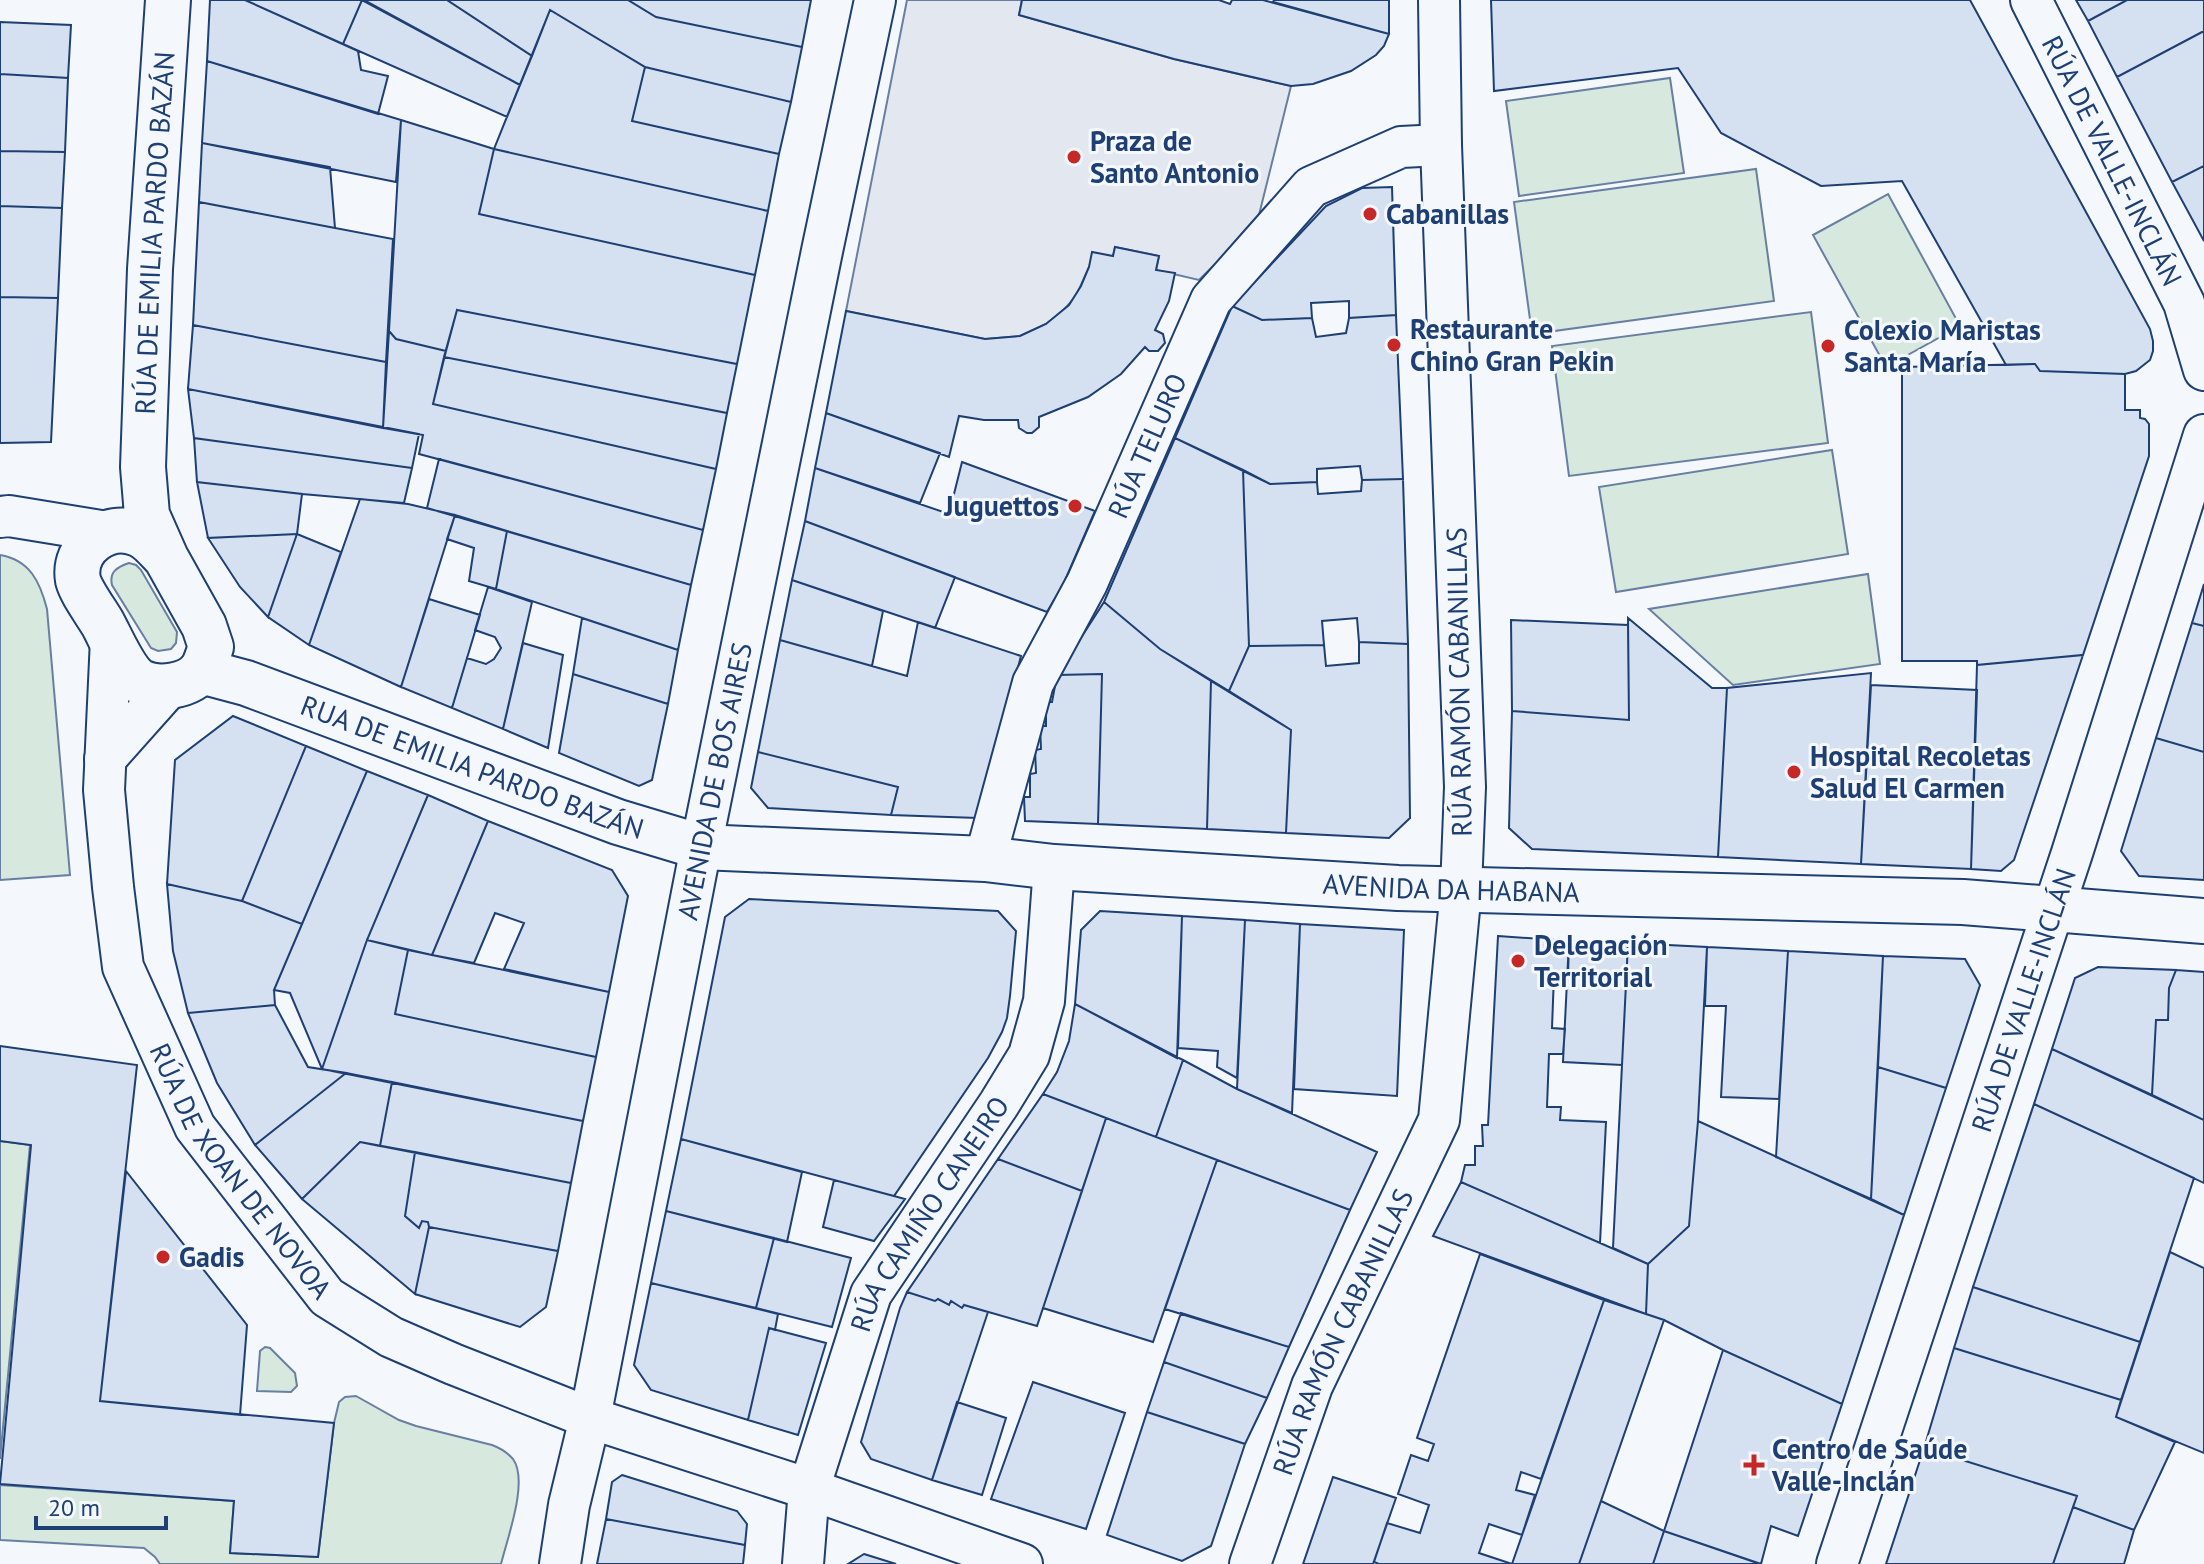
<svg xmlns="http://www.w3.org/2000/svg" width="2204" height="1564" font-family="'PT Sans',sans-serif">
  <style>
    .green { fill: #d7e8df; stroke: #687fa3; stroke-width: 2 }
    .parking { fill: #e3e8f0; stroke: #687fa3; stroke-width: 2 }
    .building { fill: #d5e0f0; stroke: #1d3f73; stroke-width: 2 }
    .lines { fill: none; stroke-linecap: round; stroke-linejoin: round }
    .street-casing { stroke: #1d3f73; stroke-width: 44 }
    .secondary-casing { stroke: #1d3f73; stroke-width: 48 }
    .street { stroke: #f4f7fb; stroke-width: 40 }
    .secondary { stroke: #f4f7fb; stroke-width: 44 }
    .poi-dot { fill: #c62828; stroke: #f4f7fb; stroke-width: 3 }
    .labels { text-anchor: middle; stroke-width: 6; stroke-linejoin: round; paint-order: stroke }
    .poi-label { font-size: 28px; font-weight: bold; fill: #1d3f73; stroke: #f4f7fb; text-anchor: start }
    .street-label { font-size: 28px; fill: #1d3f73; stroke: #f4f7fb }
  </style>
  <rect width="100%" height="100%" fill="#f4f7fb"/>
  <path class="green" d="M1670 78 1684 173 1519 196 1506 101Z
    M1756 169 1774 301 1532 334 1514 202Z
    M1888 194 1960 326 1886 367 1813 235Z
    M1811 312 1828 443 1569 476 1552 346Z
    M1832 450 1848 554 1616 592 1599 487Z
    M0 555C30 560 40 582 47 609L70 875 0 880Z
    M129 563 136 565 141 570 177 632 176 643 171 649 158 651 151 648 112 585C109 572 117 567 129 563Z
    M1868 574 1880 664 1733 685 1649 609Z
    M0 1141 30 1145 0 1459Z
    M265 1347 270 1348 295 1373 297 1386 291 1392 257 1391 260 1351Z
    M356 1396 399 1420 416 1426 492 1445C500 1448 507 1452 513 1459 529 1481 507 1539 501 1564H160L155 1557 144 1548 0 1540V1485L234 1501 230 1553 318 1557 334 1423 339 1402 345 1397Z"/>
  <path class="parking" d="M907 0H1022L1019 15 1174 59 1291 86 1257 223 1199 280 1156 270 1159 256 1115 247 1113 256 1089 267 1076 296 1062 312 1046 324 1020 336 985 339 846 311Z"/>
  <path class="building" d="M210 0H245L358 51 361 70 388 76 378 114 207 61Z
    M245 0H362L343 44Z
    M362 0 520 85 507 117 343 44Z
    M364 0H447L532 56 520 85Z
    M447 0H628L656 17 802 47 791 102 645 67 550 10 532 56Z
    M628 0H811L802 47 656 17Z
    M1022 0H1219L1230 4 1232 0H1263L1389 34 1384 46 1376 55 1351 71 1313 84 1291 86 1174 59 1019 15Z
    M1274 0H1389V34L1273 2Z
    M1491 0H1970L2150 329 2153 341V351L2150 360 2136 371 2125 374 2040 371 2035 364 2006 365 1902 181 1821 186 1721 133 1678 68 1494 91Z
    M2076 0H2127L2088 21Z
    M2127 0H2204V31L2117 77 2088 21Z
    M550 10 645 67 632 121 779 154 768 211 494 149Z
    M0 22 71 25 68 78 0 74Z
    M2204 31V166L2172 182 2117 77Z
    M207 61 401 120 396 182 202 143Z
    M645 67 791 102 779 154 632 121Z
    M0 74 68 78 65 152 0 151Z
    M401 120 494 149 479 214 755 275 737 364 457 310 446 351 396 339 389 331Z
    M202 143 330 167 335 228 199 202Z
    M494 149 768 211 755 275 479 214Z
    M0 151 65 152 62 208 0 206Z
    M2204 166V241L2172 182Z
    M1392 187 1396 315 1349 318V301L1311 303 1312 318 1262 320 1232 306 1326 206 1362 188Z
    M199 202 393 239 386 362 193 325Z
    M0 206 62 208 58 298 0 297Z
    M1115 247 1159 256 1156 270 1175 273 1169 301 1155 330 1163 334 1165 343 1158 351H1149L1145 347 1121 374 1088 397 1039 417V427L1032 433H1027L1019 428 1018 420H984L959 416 949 457 826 413 846 311 985 339 1020 336 1046 324 1069 305 1081 286 1089 267 1092 252 1113 256Z
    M0 297 58 298 51 442 0 443Z
    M1232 306 1262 320 1312 318 1316 337 1346 333 1349 318 1396 315 1403 479 1362 480 1360 466 1317 469V482L1270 484 1175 438Z
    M457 310 737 364 727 413 444 357Z
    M193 325 386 362 383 428 188 389Z
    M389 331 396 339 446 351 433 404 716 469 703 530 419 454 423 435 383 428Z
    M444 357 727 413 716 469 433 404Z
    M2035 364 2040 371 2125 374V410H2140V418L2145 419 2149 424V456L2083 655 1977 665V661H1902V367Z
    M188 389 419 434 412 468 194 438Z
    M826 413 940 453 920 503 815 468Z
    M194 438 412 468 404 503 302 494 197 482Z
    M1175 438 1243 470 1249 646 1229 691 1160 649 1104 602Z
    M439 459 703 530 691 585 427 508Z
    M962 462 1095 511 1063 585 1047 612 805 521 815 468 949 514Z
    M1243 470 1270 484 1317 482 1318 494 1361 491 1362 480 1403 479 1408 644 1359 642 1357 618 1322 621 1324 645 1249 646Z
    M197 482 302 494 297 534 208 538Z
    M360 499 408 504 455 515 401 687 309 645Z
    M455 515 507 531 496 589 469 581 474 548 447 539Z
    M805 521 955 577 935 628 792 580Z
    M507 531 691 585 678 650 496 589Z
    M297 534 268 617 240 587 208 538Z
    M297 534 341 552 309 645 268 617Z
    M792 580 883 611 872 666 780 640Z
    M2204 584V626L2192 623Z
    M488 587 532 602 503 729 452 708 467 658 486 664 494 659 501 648 495 637 475 630Z
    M429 599 480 615 452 708 401 687Z
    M1104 602 1160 649 1211 681 1207 829 1098 824 1102 674 1057 675Z
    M582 618 678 650 668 704 573 674Z
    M1628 618 1712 688H1727L1718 857 1532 849 1509 828 1512 711 1629 720Z
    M1511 620 1628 625 1629 720 1512 711Z
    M918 622 1021 656 978 818 891 815 898 787 758 752 780 640 907 676Z
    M2192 623 2204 626V752L2156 738Z
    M1359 642 1408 644 1410 818 1389 838 1286 833 1291 730 1229 691 1249 646 1324 645 1326 666 1359 663Z
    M523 643 563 655 548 748 503 729Z
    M2083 655 2014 860 2001 871 1971 869 1977 665Z
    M1871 673 1861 864 1718 857 1727 688Z
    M573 674 668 704 652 780 639 786 559 753Z
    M1102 674 1098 824 1025 821 1024 797H1030V774L1036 773 1035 750 1041 749 1040 726H1046V702H1052L1057 675Z
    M1211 681 1291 730 1286 833 1207 829Z
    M1871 685 1977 690 1971 869 1861 864Z
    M233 716 306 746 242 901 167 884 175 760Z
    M2156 738 2204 752V880L2139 876 2121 851Z
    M306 746 367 771 302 924 242 901Z
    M758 752 898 787 891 815 768 808 751 788Z
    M367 771 428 795 367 940 322 1069 290 993 274 990Z
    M428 795 488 821 432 955 367 940Z
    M488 821 612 870 628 896 609 992 504 969 524 923 495 913 474 963 432 955Z
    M167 884 242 901 302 924 274 990 275 1005 188 1013 173 951Z
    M749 899 998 911 1016 931 1010 996 1007 1018 1002 1032 988 1058 894 1196 681 1139 725 917Z
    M1100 911 1182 916 1177 1058 1075 1004 1081 930Z
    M1182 916 1245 920 1237 1078 1217 1067 1218 1051 1178 1048Z
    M1245 920 1300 924 1292 1113 1237 1089Z
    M1300 924 1404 930 1397 1096 1294 1089Z
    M1498 936 1569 941 1568 976 1554 975 1552 1028 1565 1029 1563 1054H1549L1547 1107H1561L1560 1120 1606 1122 1600 1243 1461 1182 1465 1165H1475V1146H1483L1482 1125H1488Z
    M367 940 408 950 395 1014 596 1057 583 1121 322 1069Z
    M1569 941 1628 943 1622 1065 1563 1062Z
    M1628 943 1707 947 1698 1121 1689 1226 1648 1264 1613 1248Z
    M1707 947 1788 951 1779 1099 1721 1097 1726 1006H1705Z
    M408 950 609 992 596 1057 395 1014Z
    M1788 951 1883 956 1871 1199 1776 1157Z
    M1883 956 1965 959 1980 985 1946 1088 1878 1067Z
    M2098 967 2176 970 2169 988 2168 1020H2156L2152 1095 2052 1049 2075 978Z
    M2176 970 2204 972V1120L2152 1095 2156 1020H2168L2169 988Z
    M1075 1004 1183 1060 1156 1137 1043 1094 1057 1072 1069 1041Z
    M275 1005 308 1067 346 1073 255 1145 217 1083 188 1013Z
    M0 1046 137 1065 100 1401 334 1423 318 1557 230 1553 234 1501 0 1484 31 1145 0 1141Z
    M2052 1049 2204 1120V1183L2034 1104Z
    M1183 1060 1237 1089 1377 1152 1350 1210 1156 1137Z
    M1878 1067 1946 1088 1904 1215 1871 1199Z
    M346 1073 392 1082 380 1146 360 1142 302 1199 255 1145Z
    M392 1082 583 1121 571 1183 380 1146Z
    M1043 1094 1106 1118 1082 1191 998 1159Z
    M2034 1104 2194 1178 2140 1342 1973 1287Z
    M1106 1118 1217 1160 1153 1342 1043 1308Z
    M1698 1121 1904 1215 1842 1404 1723 1350 1664 1320 1646 1314 1648 1264 1689 1226Z
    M681 1139 802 1172 787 1242 666 1211Z
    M360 1142 415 1152 405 1216 419 1228 422 1221 428 1222 429 1227 415 1294 302 1199Z
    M415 1152 571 1183 558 1251 429 1227 428 1222 422 1221 419 1228 405 1216Z
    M998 1159 1082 1191 1037 1326 964 1305 962 1308 951 1301 949 1305 938 1299 935 1301 907 1292Z
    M1217 1160 1350 1210 1289 1347 1165 1309Z
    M126 1171 247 1325 240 1415 100 1401Z
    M834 1180 894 1196 905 1199 874 1241 823 1227Z
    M1461 1182 1648 1264 1646 1314 1433 1236Z
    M666 1211 774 1238 756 1308 651 1283Z
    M429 1227 558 1251 546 1307 520 1327 415 1294Z
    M774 1238 851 1258 832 1327 756 1308Z
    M2170 1252 2204 1268V1453L2116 1417Z
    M1480 1254 1604 1300 1541 1479 1521 1472 1516 1490 1535 1495 1522 1535 1489 1524 1479 1553 1512 1564H1379L1374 1562 1387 1523 1420 1533 1429 1505 1398 1494 1411 1455 1428 1461 1434 1444 1417 1438Z
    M651 1283 778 1314 775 1330 769 1328 748 1420 651 1390 634 1365Z
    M1973 1287 2140 1342 2121 1400 1954 1348Z
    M907 1292 935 1301 938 1299 949 1305 951 1301 962 1308 964 1305 988 1312 932 1480 871 1459 861 1442 900 1308Z
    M1604 1300 1664 1320 1579 1564H1512Z
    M1181 1313 1289 1347 1267 1398 1164 1362Z
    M769 1328 826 1343 798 1435 748 1420Z
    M1954 1348 2121 1400 2116 1417 2175 1442 2134 1530 2073 1507 2077 1496 1924 1448Z
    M1723 1350 1842 1404 1798 1536 1771 1526 1761 1564 1664 1531Z
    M1164 1362 1267 1398 1245 1444 1147 1412Z
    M1033 1382 1125 1413 1086 1529 991 1499Z
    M957 1402 1006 1418 982 1495 932 1480Z
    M1147 1412 1245 1444 1211 1546 1182 1561 1107 1535Z
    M1924 1448 2077 1496 2053 1564H1886Z
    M622 1475 737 1511 747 1524 745 1545 606 1519 612 1482Z
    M1333 1477 1396 1498 1373 1564H1303Z
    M1601 1501 1664 1531 1653 1564H1579Z
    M2073 1507 2134 1530 2124 1564H2053Z
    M606 1519 745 1545 743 1564H597Z
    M1664 1531 1760 1564H1653Z
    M864 1554 896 1564H848Z"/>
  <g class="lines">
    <g class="street-casing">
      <g id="street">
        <path id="s1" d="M2031 0 2184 303 2204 370"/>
        <path d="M0 517 9 516 107 532"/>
        <path id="s2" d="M111 639 104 790 113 887 123 967 195 1127 327 1297 391 1337 453 1364 590 1418 809 1489 1022 1564"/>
        <path d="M105 759 170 686"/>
        <path id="s3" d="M985 859 1033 683 1087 583 1211 300 1311 187 1401 147 1441 145"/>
        <path id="s4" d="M560 1564 569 1505 590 1418 701 847 822 251 875 0"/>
        <path id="s5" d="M803 1564 809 1489 871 1294 999 1104 1029 1055 1044 1001 1054 867"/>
        <path id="s6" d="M1250 1564 1312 1386 1439 1120 1461 889 1465 787 1441 145 1439 0"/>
        <path id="s7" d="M1837 1564 2072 853 2204 435"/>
      </g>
    </g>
    <g class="secondary-casing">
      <g id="secondary">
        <path id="s8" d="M166 558C158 550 149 538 138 534 108 521 72 547 78 580 81 592 96 612 103 624 111 639 125 672 139 681 157 691 190 687 202 669 206 663 208 654 211 647L204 626 166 558 147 515 143 467 150 269 168 0"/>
        <path id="s9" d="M201 671 246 683 618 822 701 847 985 859 1054 867 1398 888 1963 902 2204 921"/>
      </g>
    </g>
    <use href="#street" class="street"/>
    <use href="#secondary" class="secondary"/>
  </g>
  <g class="poi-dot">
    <circle cx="1074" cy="157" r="8"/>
    <circle cx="1370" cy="214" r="8"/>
    <circle cx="1394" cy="345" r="8"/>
    <circle cx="1828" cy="346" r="8"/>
    <circle cx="1075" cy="506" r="8"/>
    <circle cx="1794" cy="772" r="8"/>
    <circle cx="1518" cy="961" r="8"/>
    <circle cx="163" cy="1257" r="8"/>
    <path d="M1750 1453h8v8h8v8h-8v8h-8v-8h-8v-8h8z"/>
  </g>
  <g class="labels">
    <g class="poi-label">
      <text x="1090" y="151">Praza de<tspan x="1090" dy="32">Santo Antonio</tspan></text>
      <text x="1386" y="224">Cabanillas</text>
      <text x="1410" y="339">Restaurante<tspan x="1410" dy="32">Chino Gran Pekin</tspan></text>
      <text x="1844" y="340">Colexio Maristas<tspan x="1844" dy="32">Santa María</tspan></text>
      <text x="1059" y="516" text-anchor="end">Juguettos</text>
      <text x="1810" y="766">Hospital Recoletas<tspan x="1810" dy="32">Salud El Carmen</tspan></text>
      <text x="1534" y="955">Delegación<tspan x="1534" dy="32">Territorial</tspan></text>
      <text x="179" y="1267">Gadis</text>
      <text x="1772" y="1459">Centro de Saúde<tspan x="1772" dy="32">Valle-Inclán</tspan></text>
    </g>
    <g class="street-label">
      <text dy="10" stroke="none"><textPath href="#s1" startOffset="180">RÚA DE VALLE-INCLÁN</textPath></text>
      <text dy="10" stroke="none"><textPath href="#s8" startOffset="770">RÚA DE EMILIA PARDO BAZÁN</textPath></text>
      <text dy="10" stroke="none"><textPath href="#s3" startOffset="446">RÚA TELURO</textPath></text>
      <text transform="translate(1459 682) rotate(-91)" y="10">RÚA RAMÓN CABANILLAS</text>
      <text dy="10" stroke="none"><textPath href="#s9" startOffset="288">RUA DE EMILIA PARDO BAZÁN</textPath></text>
      <text dy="10" stroke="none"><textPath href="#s4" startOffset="798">AVENIDA DE BOS AIRES</textPath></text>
      <text dy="10" stroke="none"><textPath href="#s9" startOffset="1282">AVENIDA DA HABANA</textPath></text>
      <text dy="10" stroke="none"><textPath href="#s7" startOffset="594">RÚA DE VALLE-INCLÁN</textPath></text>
      <text dy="10" stroke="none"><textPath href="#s2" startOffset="566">RÚA DE XOAN DE NOVOA</textPath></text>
      <text dy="10" stroke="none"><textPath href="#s5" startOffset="378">RÚA CAMIÑO CANEIRO</textPath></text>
      <text dy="10" stroke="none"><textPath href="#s6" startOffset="250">RÚA RAMÓN CABANILLAS</textPath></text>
    </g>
  </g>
  <path d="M36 1516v12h130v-12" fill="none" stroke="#1d3f73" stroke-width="4"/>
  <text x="48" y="1516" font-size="24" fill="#1d3f73" stroke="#f4f7fb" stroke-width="6" paint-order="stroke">20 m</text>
</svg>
